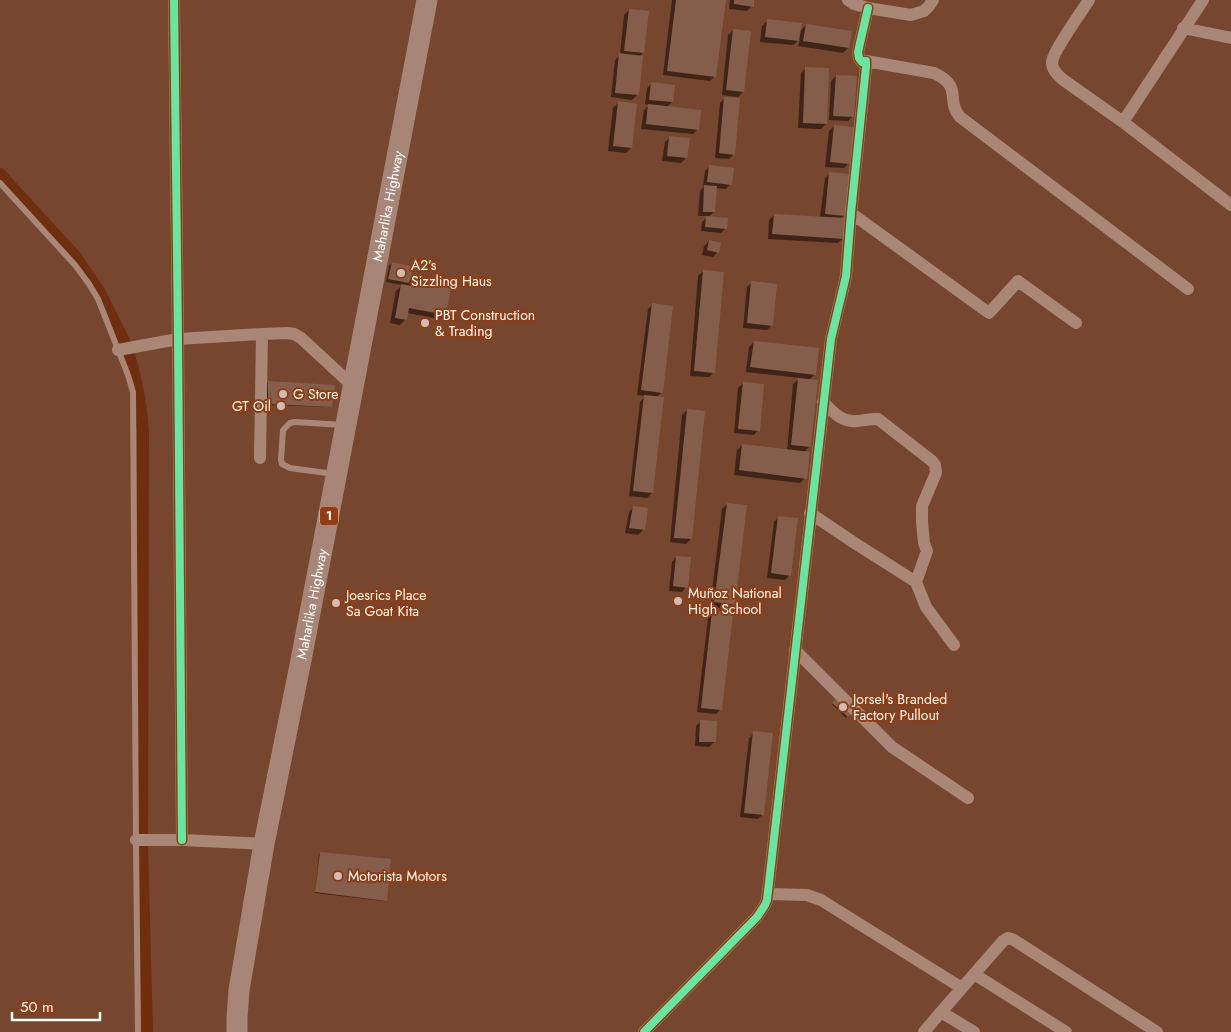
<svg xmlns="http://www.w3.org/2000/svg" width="1231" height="1032" font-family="Jost,sans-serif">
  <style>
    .shadow { fill: #0007 }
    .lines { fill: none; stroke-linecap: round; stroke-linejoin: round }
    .canal { stroke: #6f2e0d; stroke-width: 12 }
    .building { fill: #855e4b }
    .service { stroke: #a98776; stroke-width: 6 }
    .minor { stroke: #a98776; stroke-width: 12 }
    .trunk { stroke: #a88677; stroke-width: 21 }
    .cycleway-casing { stroke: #933c11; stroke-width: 11 }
    .cycleway { stroke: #66e7a1; stroke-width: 8 }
    .poi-dot { fill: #cfbeb6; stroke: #933c11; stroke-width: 2 }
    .labels { text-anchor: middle; stroke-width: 4; stroke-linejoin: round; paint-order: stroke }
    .shield { fill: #933c11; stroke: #dfc4b8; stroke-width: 1 }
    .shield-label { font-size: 12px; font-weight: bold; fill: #fff }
    .street-label { font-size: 14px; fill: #fff; stroke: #933c11 }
    .poi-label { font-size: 14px; fill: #fff; stroke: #933c11; text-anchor: start }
  </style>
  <rect width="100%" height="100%" fill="#76462e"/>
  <path class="shadow" d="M672 0H725L715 76 710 81 663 75Z
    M730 0H753L752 6 747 11 729 9Z
    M629 10 643 53 639 57 637 95 632 100 611 97 615 60 620 55 624 15Z
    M767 21 799 32 806 25 848 48 843 53 798 46 800 39 793 45 760 42 762 26Z
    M733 30 743 92 738 97 722 95 728 35Z
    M806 68 826 124 821 129 798 128 801 73Z
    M836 76 853 116 848 121 829 120 831 81Z
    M652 83 672 102 667 107 698 129 693 134 641 129 644 110 649 105 645 104 647 88Z
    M725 98 734 154 729 159 715 158 720 103Z
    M618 103 631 148 626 153 608 151 613 108Z
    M834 126 849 163 844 168 825 167 829 131Z
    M670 137 686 158 681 163 662 161 665 142Z
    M710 166 730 184 726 189 715 188 714 212 708 217 726 228 721 233 701 231 702 222 708 216H698L700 191 704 186H703L705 171Z
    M830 173 844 215 841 219 843 238 838 243 768 239 769 220 774 215 820 218 825 178Z
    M709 241 718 252 713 257 702 255 704 246Z
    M392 263 408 282 414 276 445 314 440 319 407 313 405 320 400 325 390 323 396 291 402 285 386 282 389 266Z
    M703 271 714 372 709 377 690 376 698 276Z
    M752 282 772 325 767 330 743 328 747 287Z
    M653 304 662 392 656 398 652 493 647 498 629 496 640 402 645 396 637 395 648 309Z
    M754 342 815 374 809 380 810 446 803 453 805 478 800 483 734 475 737 450 742 445 787 451 793 384 800 378 746 372 749 347Z
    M268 382 331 406 330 407 267 405V384Z
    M743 383 758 430 754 435 734 433 738 388Z
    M687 410 691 539 686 544 670 542 682 415Z
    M727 504 734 604 729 609 710 607 722 509Z
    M634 507 647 509 643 530 638 535 625 533 629 512Z
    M779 517 790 575 785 580 767 578 774 522Z
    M676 557 686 587 682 592 669 591 672 562Z
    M713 613 721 709 716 714 697 712 708 618Z
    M838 698 852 711 846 718 832 704Z
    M701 721 714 742 709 747 695 746 696 726Z
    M754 733 763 814 758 819 740 817 749 738Z
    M320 853 385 900 384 901 315 893 319 854Z"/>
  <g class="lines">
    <path class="canal" d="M0 174 75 256 99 291 124 341
      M130 358C137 383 142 407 143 433L142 836
      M142 846 147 1032"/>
  </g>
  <path class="building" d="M676 0H726L716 77 667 71Z
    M734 0H754V7L734 4Z
    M629 9 649 11 644 53 624 51Z
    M767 19 802 23 799 41 765 37Z
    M806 24 852 31 849 48 803 41Z
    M733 29 751 31 744 92 726 90Z
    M619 53 643 56 639 95 615 93Z
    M805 67 829 68 827 124 803 123Z
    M836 75 857 76 854 117 833 116Z
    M651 82 675 85 673 102 649 100Z
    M724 97 740 98 735 155 719 153Z
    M618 101 637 104 632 148 613 146Z
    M648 104 701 110 699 130 646 124Z
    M834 125 854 127 850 164 830 162Z
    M669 136 690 138 687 158 667 156Z
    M709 165 734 168 732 185 707 182Z
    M829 172 850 174 846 216 825 214Z
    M704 185 717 186 715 212H703Z
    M774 214 846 218 844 239 772 234Z
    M706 216 728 218 727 229 705 227Z
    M709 240 721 243 719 253 707 250Z
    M392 262 413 267 409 283 388 279Z
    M703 270 724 272 715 373 694 371Z
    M414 275 452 282 446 315 409 308 407 320 395 318 401 284 412 286Z
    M751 281 777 284 773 326 747 323Z
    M652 303 673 306 663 393 641 390Z
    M754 341 819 348 816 375 750 367Z
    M798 378 818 380 811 447 791 445Z
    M268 381 335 385 332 407 268 404Z
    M743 382 764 384 760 431 738 429Z
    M644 395 664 397 653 493 633 491Z
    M687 409 705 411 692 539 674 538Z
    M742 444 810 452 807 479 739 470Z
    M727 503 747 505 735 605 714 602Z
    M633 506 648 508 645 530 629 528Z
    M778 516 798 518 791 576 771 573Z
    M676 556 691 557 688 588 673 586Z
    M712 611 733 614 722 710 701 708Z
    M838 696 854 711 848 717 832 703Z
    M700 720 717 721 716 742H699Z
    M753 731 773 733 764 815 744 813Z
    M320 852 391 859 387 901 315 892Z"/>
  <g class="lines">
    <path class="service" d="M0 183 75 265 89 284 98 299 106 319 128 375 133 392 136 840 138 1032
      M334 474 290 468 282 464 281 460 283 430 290 423 295 422 343 425"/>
    <path class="minor" d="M174 0 178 339 182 840
      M848 0 854 4 868 8 911 15 924 11 929 6 933 0
      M1089 0C1082 11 1053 51 1052 62 1052 70 1057 74 1062 79L1123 122 1231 205
      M1183 28 1231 38
      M866 61 934 73C964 87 945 100 960 117L1188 289
      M1123 122 1203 0
      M851 213 989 313 1018 281 1076 323
      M118 350 178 339 262 334 287 333 294 334 301 338 354 387
      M823 402C833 412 842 423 857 421 865 420 870 419 878 419L932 461 935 465 936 473 922 506V522L924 543 927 551 916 582
      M260 458 262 334
      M810 513 853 542 916 582 926 607 954 645
      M795 650 892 747 968 798
      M136 840H182L264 844
      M768 894 807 895 821 900 962 988
      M974 974 1066 1032
      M644 1032 757 917 765 905 767 900 831 339 846 276 851 213 866 67V61L862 62 859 58 858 52 868 8
      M924 1032 941 1012
      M974 1032 941 1012 1003 941 1008 938 1014 940 1157 1032"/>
    <path class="trunk" id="s1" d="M237 1032V1018L239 990 264 844 301 660 427 0"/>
    <g class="cycleway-casing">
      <path id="cycleway" d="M174 0 178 339 182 840
        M644 1032 757 917 765 905 767 900 831 339 846 276 851 213 866 67V61L862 62 859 58 858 52 868 8"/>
    </g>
    <use href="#cycleway" class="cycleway"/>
  </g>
  <g class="poi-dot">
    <circle cx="401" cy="273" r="5"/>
    <circle cx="425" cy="323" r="5"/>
    <circle cx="283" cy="394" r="5"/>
    <circle cx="281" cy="406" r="5"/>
    <circle cx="678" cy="601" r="5"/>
    <circle cx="336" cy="603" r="5"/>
    <circle cx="843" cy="707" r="5"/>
    <circle cx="338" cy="876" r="5"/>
  </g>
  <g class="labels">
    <rect class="shield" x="320" y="506.5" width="18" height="19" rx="4"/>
    <g class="shield-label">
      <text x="329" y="520">1</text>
    </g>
    <g class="street-label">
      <text dy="5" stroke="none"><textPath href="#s1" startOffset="840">Maharlika Highway</textPath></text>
      <text dy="5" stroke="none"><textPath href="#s1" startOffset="435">Maharlika Highway</textPath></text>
    </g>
    <g class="poi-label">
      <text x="411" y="270">A2’s<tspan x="411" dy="16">Sizzling Haus</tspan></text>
      <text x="435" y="320">PBT Construction<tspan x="435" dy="16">&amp; Trading</tspan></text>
      <text x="293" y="399">G Store</text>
      <text x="271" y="411" text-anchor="end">GT Oil</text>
      <text x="688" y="598">Muñoz National<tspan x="688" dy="16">High School</tspan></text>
      <text x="346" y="600">Joesrics Place<tspan x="346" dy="16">Sa Goat Kita</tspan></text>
      <text x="853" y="704">Jorsel's Branded<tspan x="853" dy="16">Factory Pullout</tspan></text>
      <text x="348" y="881">Motorista Motors</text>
    </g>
  </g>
  <path d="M12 1012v8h88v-8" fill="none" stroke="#ffffff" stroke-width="2.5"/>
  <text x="20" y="1012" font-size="15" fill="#ffffff" stroke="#933c11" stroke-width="4" paint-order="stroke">50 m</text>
</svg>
